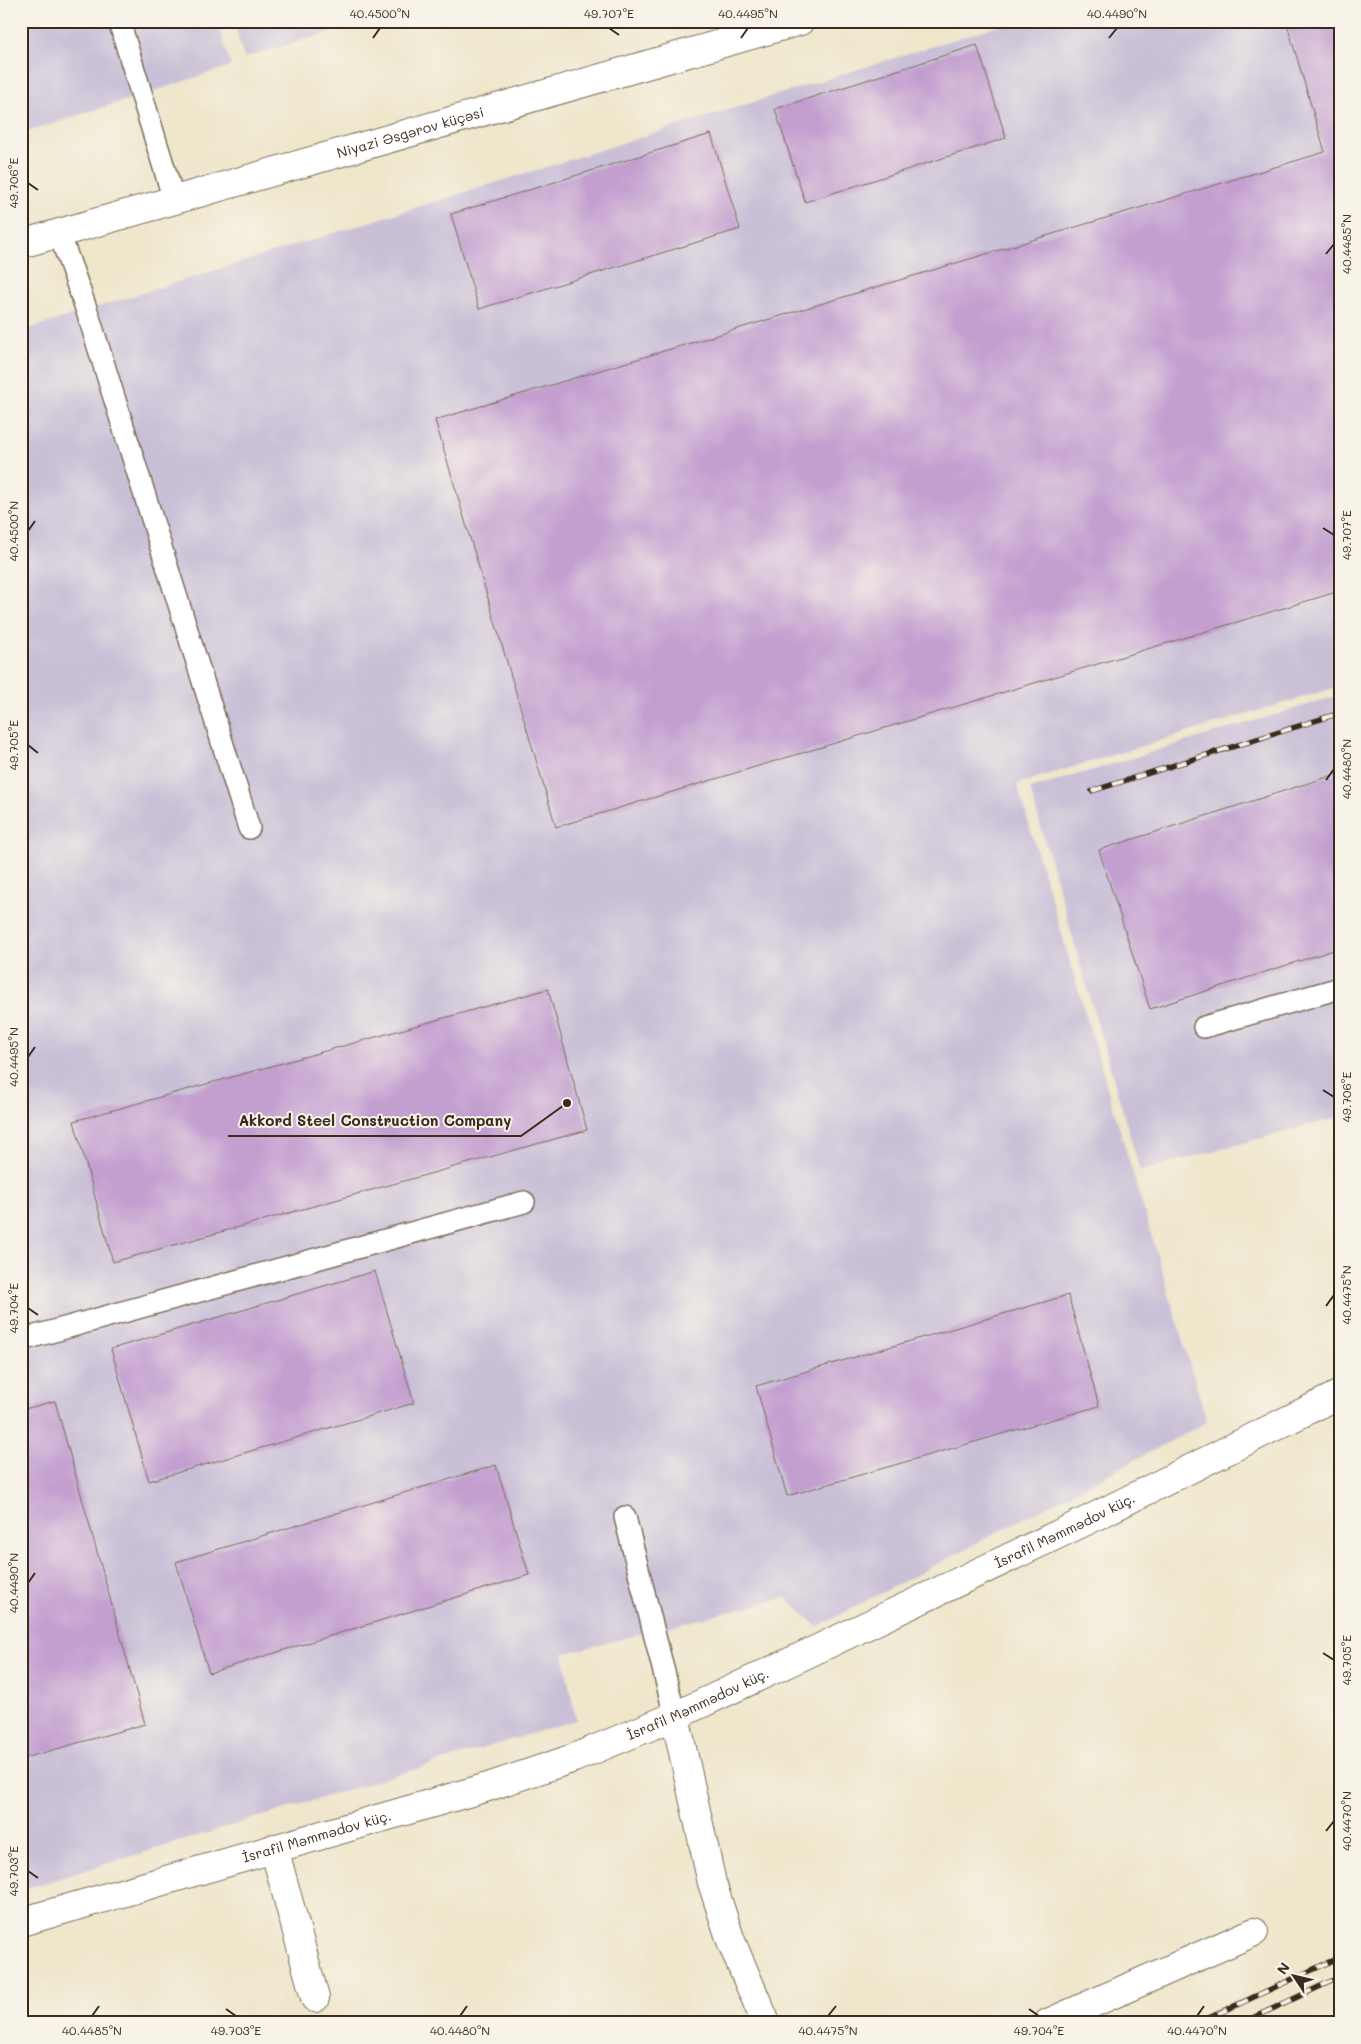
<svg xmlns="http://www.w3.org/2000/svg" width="1361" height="2044" font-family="Mali,sans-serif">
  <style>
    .industrial { fill: #c9bfd7 }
    .building { fill: #c39fd0 }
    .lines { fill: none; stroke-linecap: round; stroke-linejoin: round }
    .lane-casing { stroke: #7a6c5b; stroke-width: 24 }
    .street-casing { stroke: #7a6c5b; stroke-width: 30 }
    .lane { stroke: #fff; stroke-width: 21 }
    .street { stroke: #fff; stroke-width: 28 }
    .rail-casing { stroke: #3b2a1e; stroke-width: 5.5 }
    .rail { stroke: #f7f3e8; stroke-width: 4; stroke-dasharray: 11; stroke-linecap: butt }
    .ticks { fill: none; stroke: #3b2a1e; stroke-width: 2 }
    .labels { text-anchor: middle; stroke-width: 4; stroke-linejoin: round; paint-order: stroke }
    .street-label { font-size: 14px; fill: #3b2a1e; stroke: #f7f3e8 }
    .leader { fill: none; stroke: #3b2a1e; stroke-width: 2 }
    .callout-dot { fill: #3b2a1e; stroke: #f7f3e8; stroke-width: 2 }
    .callout-label { font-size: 15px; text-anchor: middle; font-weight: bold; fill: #3b2a1e; stroke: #f7f3e8; stroke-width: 4; stroke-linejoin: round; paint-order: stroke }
    .neatline { fill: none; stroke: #3b2a1e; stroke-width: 2 }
    .ticks-label { font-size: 12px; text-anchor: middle; fill: #3b2a1e }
  </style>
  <rect width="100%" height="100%" fill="#f7f3e8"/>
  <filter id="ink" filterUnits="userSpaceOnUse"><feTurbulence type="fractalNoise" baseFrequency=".02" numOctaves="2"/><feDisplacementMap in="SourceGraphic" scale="10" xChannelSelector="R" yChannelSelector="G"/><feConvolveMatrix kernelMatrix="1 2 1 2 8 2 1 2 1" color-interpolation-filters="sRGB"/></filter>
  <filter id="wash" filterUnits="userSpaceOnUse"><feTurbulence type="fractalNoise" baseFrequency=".0096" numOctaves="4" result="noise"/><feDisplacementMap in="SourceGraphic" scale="20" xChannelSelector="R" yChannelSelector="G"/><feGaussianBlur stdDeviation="1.12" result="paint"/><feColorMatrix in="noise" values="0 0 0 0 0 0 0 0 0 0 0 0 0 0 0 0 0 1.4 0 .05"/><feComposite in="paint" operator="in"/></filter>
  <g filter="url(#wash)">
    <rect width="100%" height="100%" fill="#efe6cb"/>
    <path class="industrial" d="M21 21H217L231 66 21 134Z
      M233 21H367L244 58Z
      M1013 21H1340V686L1017 784 1207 1422 817 1627 786 1597 563 1654 576 1720 21 1890V331Z
      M1340 695V1117L1140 1171 1030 789Z"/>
    <g id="blocks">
      <path class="building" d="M1286 21H1340V591L556 827 435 420 1325 152Z
        M977 45 1006 138 805 202 775 109Z
        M711 134 740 229 479 309 451 214Z
        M1340 773V948L1150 1009 1099 850Z
        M548 989 587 1130 113 1262 74 1121Z
        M375 1271 414 1403 149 1481 111 1349Z
        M1068 1295 1099 1406 787 1496 756 1386Z
        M55 1401 145 1724 21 1759V1410Z
        M496 1465 529 1575 209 1673 176 1562Z"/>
    </g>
  </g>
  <g filter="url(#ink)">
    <use href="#blocks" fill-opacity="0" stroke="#7a6c5b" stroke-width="1"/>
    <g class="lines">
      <g class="lane-casing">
        <path id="lane" d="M119 21 174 200
          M59 233 87 311 249 828
          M1204 1027 1340 988
          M21 1340 524 1202
          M625 1517 675 1716"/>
      </g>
      <g class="street-casing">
        <g id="street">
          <path id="s1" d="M21 244 800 21"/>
          <path d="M675 1716 712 1883 731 1941 766 2023"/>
          <path d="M274 1848 315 1998"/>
          <path id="s2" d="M21 1922 488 1787 574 1758 675 1716 809 1653 1086 1521 1340 1394"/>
          <path d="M1048 2023 1254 1932"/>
        </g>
      </g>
      <use href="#lane" class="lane"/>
      <use href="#street" class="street"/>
      <g class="rail-casing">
        <path id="rail" d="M1092 791 1340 713
          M1198 2023 1340 1957
          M1242 2023 1340 1977"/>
      </g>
      <use href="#rail" class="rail"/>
    </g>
  </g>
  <path class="ticks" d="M609 28 619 35M373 38 380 28M741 38 748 28M1109 38 1117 28M28 183 38 190M1326 254 1334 244M1323 528 1334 535M28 531 35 521M28 745 38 753M1326 780 1334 769M28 1057 35 1047M1323 1090 1334 1097M1326 1306 1334 1295M28 1308 38 1315M28 1583 35 1573M1323 1653 1334 1660M1326 1831 1334 1821M28 1871 38 1878M226 2009 236 2016M1029 2009 1039 2016M92 2016 99 2006M460 2016 467 2006M828 2016 836 2006M1197 2016 1204 2006"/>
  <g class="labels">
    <g class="street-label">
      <text dy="5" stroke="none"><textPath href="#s1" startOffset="405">Niyazi Əsgərov küçəsi</textPath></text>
      <text dy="5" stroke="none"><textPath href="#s2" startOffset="1118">İsrafil Məmmədov küç.</textPath></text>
      <text dy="5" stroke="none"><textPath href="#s2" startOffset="712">İsrafil Məmmədov küç.</textPath></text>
      <text dy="5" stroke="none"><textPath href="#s2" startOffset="308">İsrafil Məmmədov küç.</textPath></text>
    </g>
  </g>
  <path class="leader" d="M567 1103L521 1136H228"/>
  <circle class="callout-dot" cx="567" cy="1103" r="5"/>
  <g class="callout-label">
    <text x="375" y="1126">Akkord Steel Construction Company</text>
  </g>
  <rect width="1361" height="2044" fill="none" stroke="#f7f3e8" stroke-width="55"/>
  <g transform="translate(1294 1976) rotate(305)" stroke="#f7f3e8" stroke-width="4" paint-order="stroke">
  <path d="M0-4L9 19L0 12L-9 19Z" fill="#3b2a1e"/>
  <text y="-8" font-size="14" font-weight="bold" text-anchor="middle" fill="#3b2a1e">N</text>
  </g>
  <rect x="28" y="28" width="1306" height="1988" class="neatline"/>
  <g class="ticks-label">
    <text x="380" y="18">40.4500°N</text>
    <text x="609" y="18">49.707°E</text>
    <text x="748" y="18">40.4495°N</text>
    <text x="1117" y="18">40.4490°N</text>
    <text transform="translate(14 183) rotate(-90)" y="4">49.706°E</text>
    <text transform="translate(1347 244) rotate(-90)" y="4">40.4485°N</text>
    <text transform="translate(14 531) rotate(-90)" y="4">40.4500°N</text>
    <text transform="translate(1347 535) rotate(-90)" y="4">49.707°E</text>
    <text transform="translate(14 745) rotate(-90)" y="4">49.705°E</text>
    <text transform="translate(1347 769) rotate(-90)" y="4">40.4480°N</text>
    <text transform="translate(14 1057) rotate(-90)" y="4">40.4495°N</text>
    <text transform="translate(1347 1097) rotate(-90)" y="4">49.706°E</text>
    <text transform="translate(1347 1295) rotate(-90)" y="4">40.4475°N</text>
    <text transform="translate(14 1308) rotate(-90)" y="4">49.704°E</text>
    <text transform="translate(14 1583) rotate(-90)" y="4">40.4490°N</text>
    <text transform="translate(1347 1660) rotate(-90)" y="4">49.705°E</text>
    <text transform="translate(1347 1821) rotate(-90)" y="4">40.4470°N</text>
    <text transform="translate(14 1871) rotate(-90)" y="4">49.703°E</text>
    <text x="92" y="2035">40.4485°N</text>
    <text x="236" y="2035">49.703°E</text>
    <text x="460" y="2035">40.4480°N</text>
    <text x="828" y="2035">40.4475°N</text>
    <text x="1039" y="2035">49.704°E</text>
    <text x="1197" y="2035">40.4470°N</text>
  </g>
</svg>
